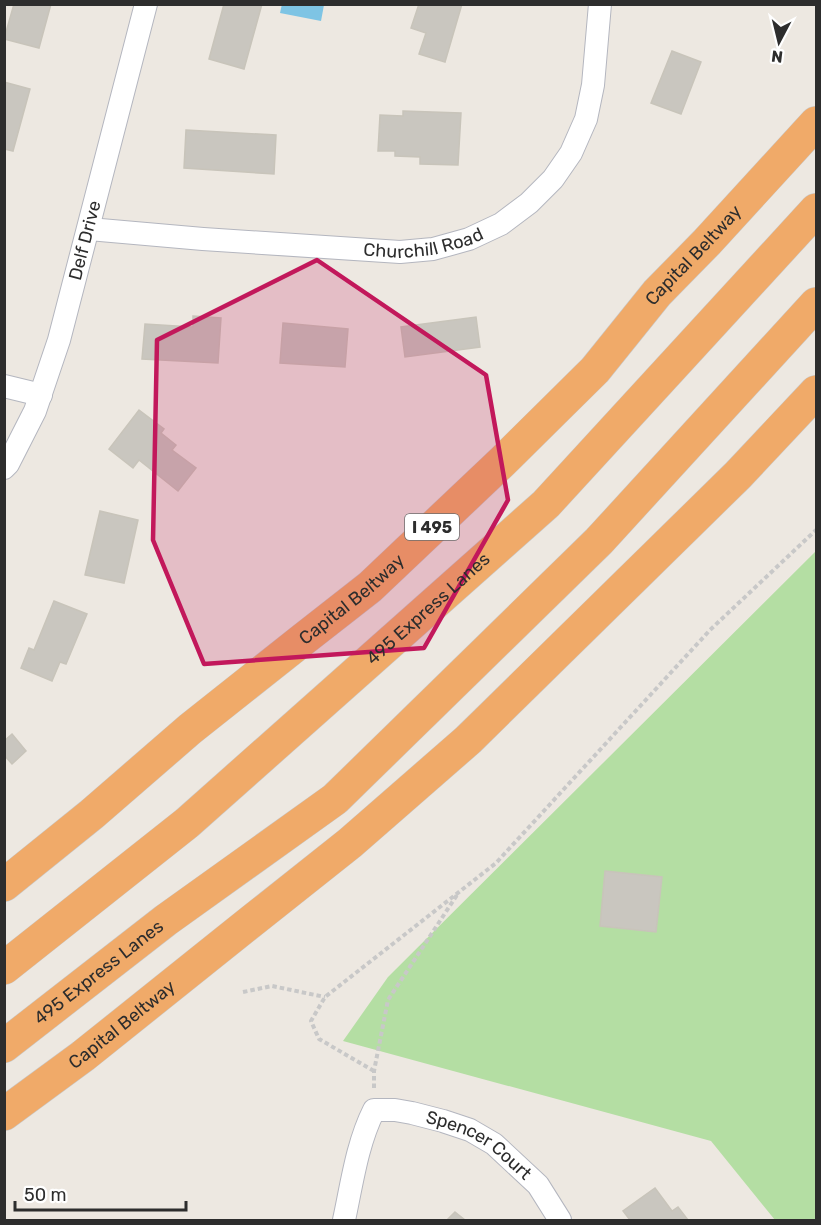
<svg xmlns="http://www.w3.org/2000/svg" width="821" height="1225" font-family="Rubik,sans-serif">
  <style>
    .green { fill: #b4dea3 }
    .water { fill: #7ec4e4 }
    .building { fill: #c9c6bf; stroke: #c8c4ba; stroke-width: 1.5 }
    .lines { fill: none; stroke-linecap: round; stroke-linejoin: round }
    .minor-casing { stroke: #b4b6bf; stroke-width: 24 }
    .motorway-casing { stroke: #c8c8c8; stroke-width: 34 }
    .path { stroke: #c8c8c8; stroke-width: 4; stroke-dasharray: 4.5 3; stroke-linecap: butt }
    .minor { stroke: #fff; stroke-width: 22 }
    .motorway { stroke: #f0aa69; stroke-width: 33 }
    .marked { fill: #c2185b; fill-opacity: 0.2; stroke: #c2185b; stroke-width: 4.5; stroke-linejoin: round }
    .labels { text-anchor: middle; stroke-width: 4.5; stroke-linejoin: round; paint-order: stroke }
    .shield { fill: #fff; stroke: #6c6c6c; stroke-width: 1.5 }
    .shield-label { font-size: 16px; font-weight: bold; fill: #2d2d2d }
    .street-label { font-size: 18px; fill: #2d2d2d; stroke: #fff }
  </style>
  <rect width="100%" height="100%" fill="#ede8e1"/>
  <path class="green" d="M816 551V1220H775L711 1141 343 1041 388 977Z"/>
  <path class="water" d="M282 4 324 5 321 21 280 13Z"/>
  <path class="building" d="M14 4H51L39 48 4 39Z
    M224 4H262L244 69 209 59Z
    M419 4H462L445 62 419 54 426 33 411 28Z
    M672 51 701 62 681 114 651 103Z
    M4 82 30 89 13 151 4 149Z
    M403 111 461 113 458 165 420 164V157L395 156V151H378L380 115 403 116Z
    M186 130 276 135 274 174 184 168Z
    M193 316 221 318 218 363 142 359 145 324 193 327Z
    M476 317 480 347 405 357 401 327Z
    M283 323 348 329 345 367 280 363Z
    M139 410 164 429 161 433 176 445 172 450 196 468 178 491 139 460 133 468 109 449Z
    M100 511 138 520 124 583 85 575Z
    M54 601 87 614 66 664 60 662 52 681 21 668 29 648 34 650Z
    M12 734 26 751 12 764 4 755V741Z
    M605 871 662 877 656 932 600 926Z
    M655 1188 672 1211 678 1207 688 1220H630L623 1211Z
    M455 1212 465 1220H447Z"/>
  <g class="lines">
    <g class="minor-casing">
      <g id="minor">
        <path id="s1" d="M89 229 203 239 400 252 433 249 469 239 501 224 529 203 553 179 571 153 586 119 593 85 600 4"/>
        <path d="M4 386 41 395"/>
        <path id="s2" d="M4 468 8 464 35 411 59 340 146 4"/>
        <path id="s3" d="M344 1220C352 1183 357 1144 374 1110H395L412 1113 443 1121 470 1130 494 1144 538 1185 560 1220"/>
      </g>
    </g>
    <g class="motorway-casing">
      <g id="motorway">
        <path id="s4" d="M4 885 92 814 190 729 301 641 370 587 503 461 595 370 657 293 707 242 816 123"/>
        <path id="s5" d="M4 968 187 823 546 504 816 210"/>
        <path id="s6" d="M4 1046 166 920 335 799 599 541 816 304"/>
        <path id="s7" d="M4 1114 83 1056 253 920 350 843 468 740 738 475 816 392"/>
      </g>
    </g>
    <path class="path" d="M243 992 272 986 325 997
      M374 1071 319 1039 311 1021 325 997 496 863 710 630 816 530
      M374 1088V1071L388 1000 457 895"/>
    <use href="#minor" class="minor"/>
    <use href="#motorway" class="motorway"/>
  </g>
  <path class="marked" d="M317 260 486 375 508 500 424 648 204 664 153 540 157 340Z"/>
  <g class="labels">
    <rect class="shield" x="405" y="514" width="54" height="26" rx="4.5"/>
    <g class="shield-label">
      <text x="432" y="533">I 495</text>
    </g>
    <g class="street-label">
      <text dy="6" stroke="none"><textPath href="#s1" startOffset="336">Churchill Road</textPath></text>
      <text dy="6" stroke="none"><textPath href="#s2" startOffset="243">Delf Drive</textPath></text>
      <text dy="6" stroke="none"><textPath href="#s4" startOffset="936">Capital Beltway</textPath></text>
      <text dy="6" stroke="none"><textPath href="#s4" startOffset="450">Capital Beltway</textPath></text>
      <text dy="6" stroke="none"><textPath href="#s5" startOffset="556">495 Express Lanes</textPath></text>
      <text dy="6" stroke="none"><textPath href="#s6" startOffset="120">495 Express Lanes</textPath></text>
      <text dy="6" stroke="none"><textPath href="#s7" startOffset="148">Capital Beltway</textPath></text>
      <text dy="6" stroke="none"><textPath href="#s3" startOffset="228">Spencer Court</textPath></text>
    </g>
  </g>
  <rect width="821" height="1225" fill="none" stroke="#2d2d2d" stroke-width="12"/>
  <g transform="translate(779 42) rotate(187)" stroke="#ffffff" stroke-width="4.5" paint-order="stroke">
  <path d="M0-4.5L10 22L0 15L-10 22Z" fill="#2d2d2d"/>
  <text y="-9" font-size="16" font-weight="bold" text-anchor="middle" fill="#2d2d2d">N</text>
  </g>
  <path d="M15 1201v9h171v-9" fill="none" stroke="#2d2d2d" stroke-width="3"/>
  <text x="24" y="1201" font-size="18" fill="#2d2d2d" stroke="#ffffff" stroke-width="4.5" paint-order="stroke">50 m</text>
</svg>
